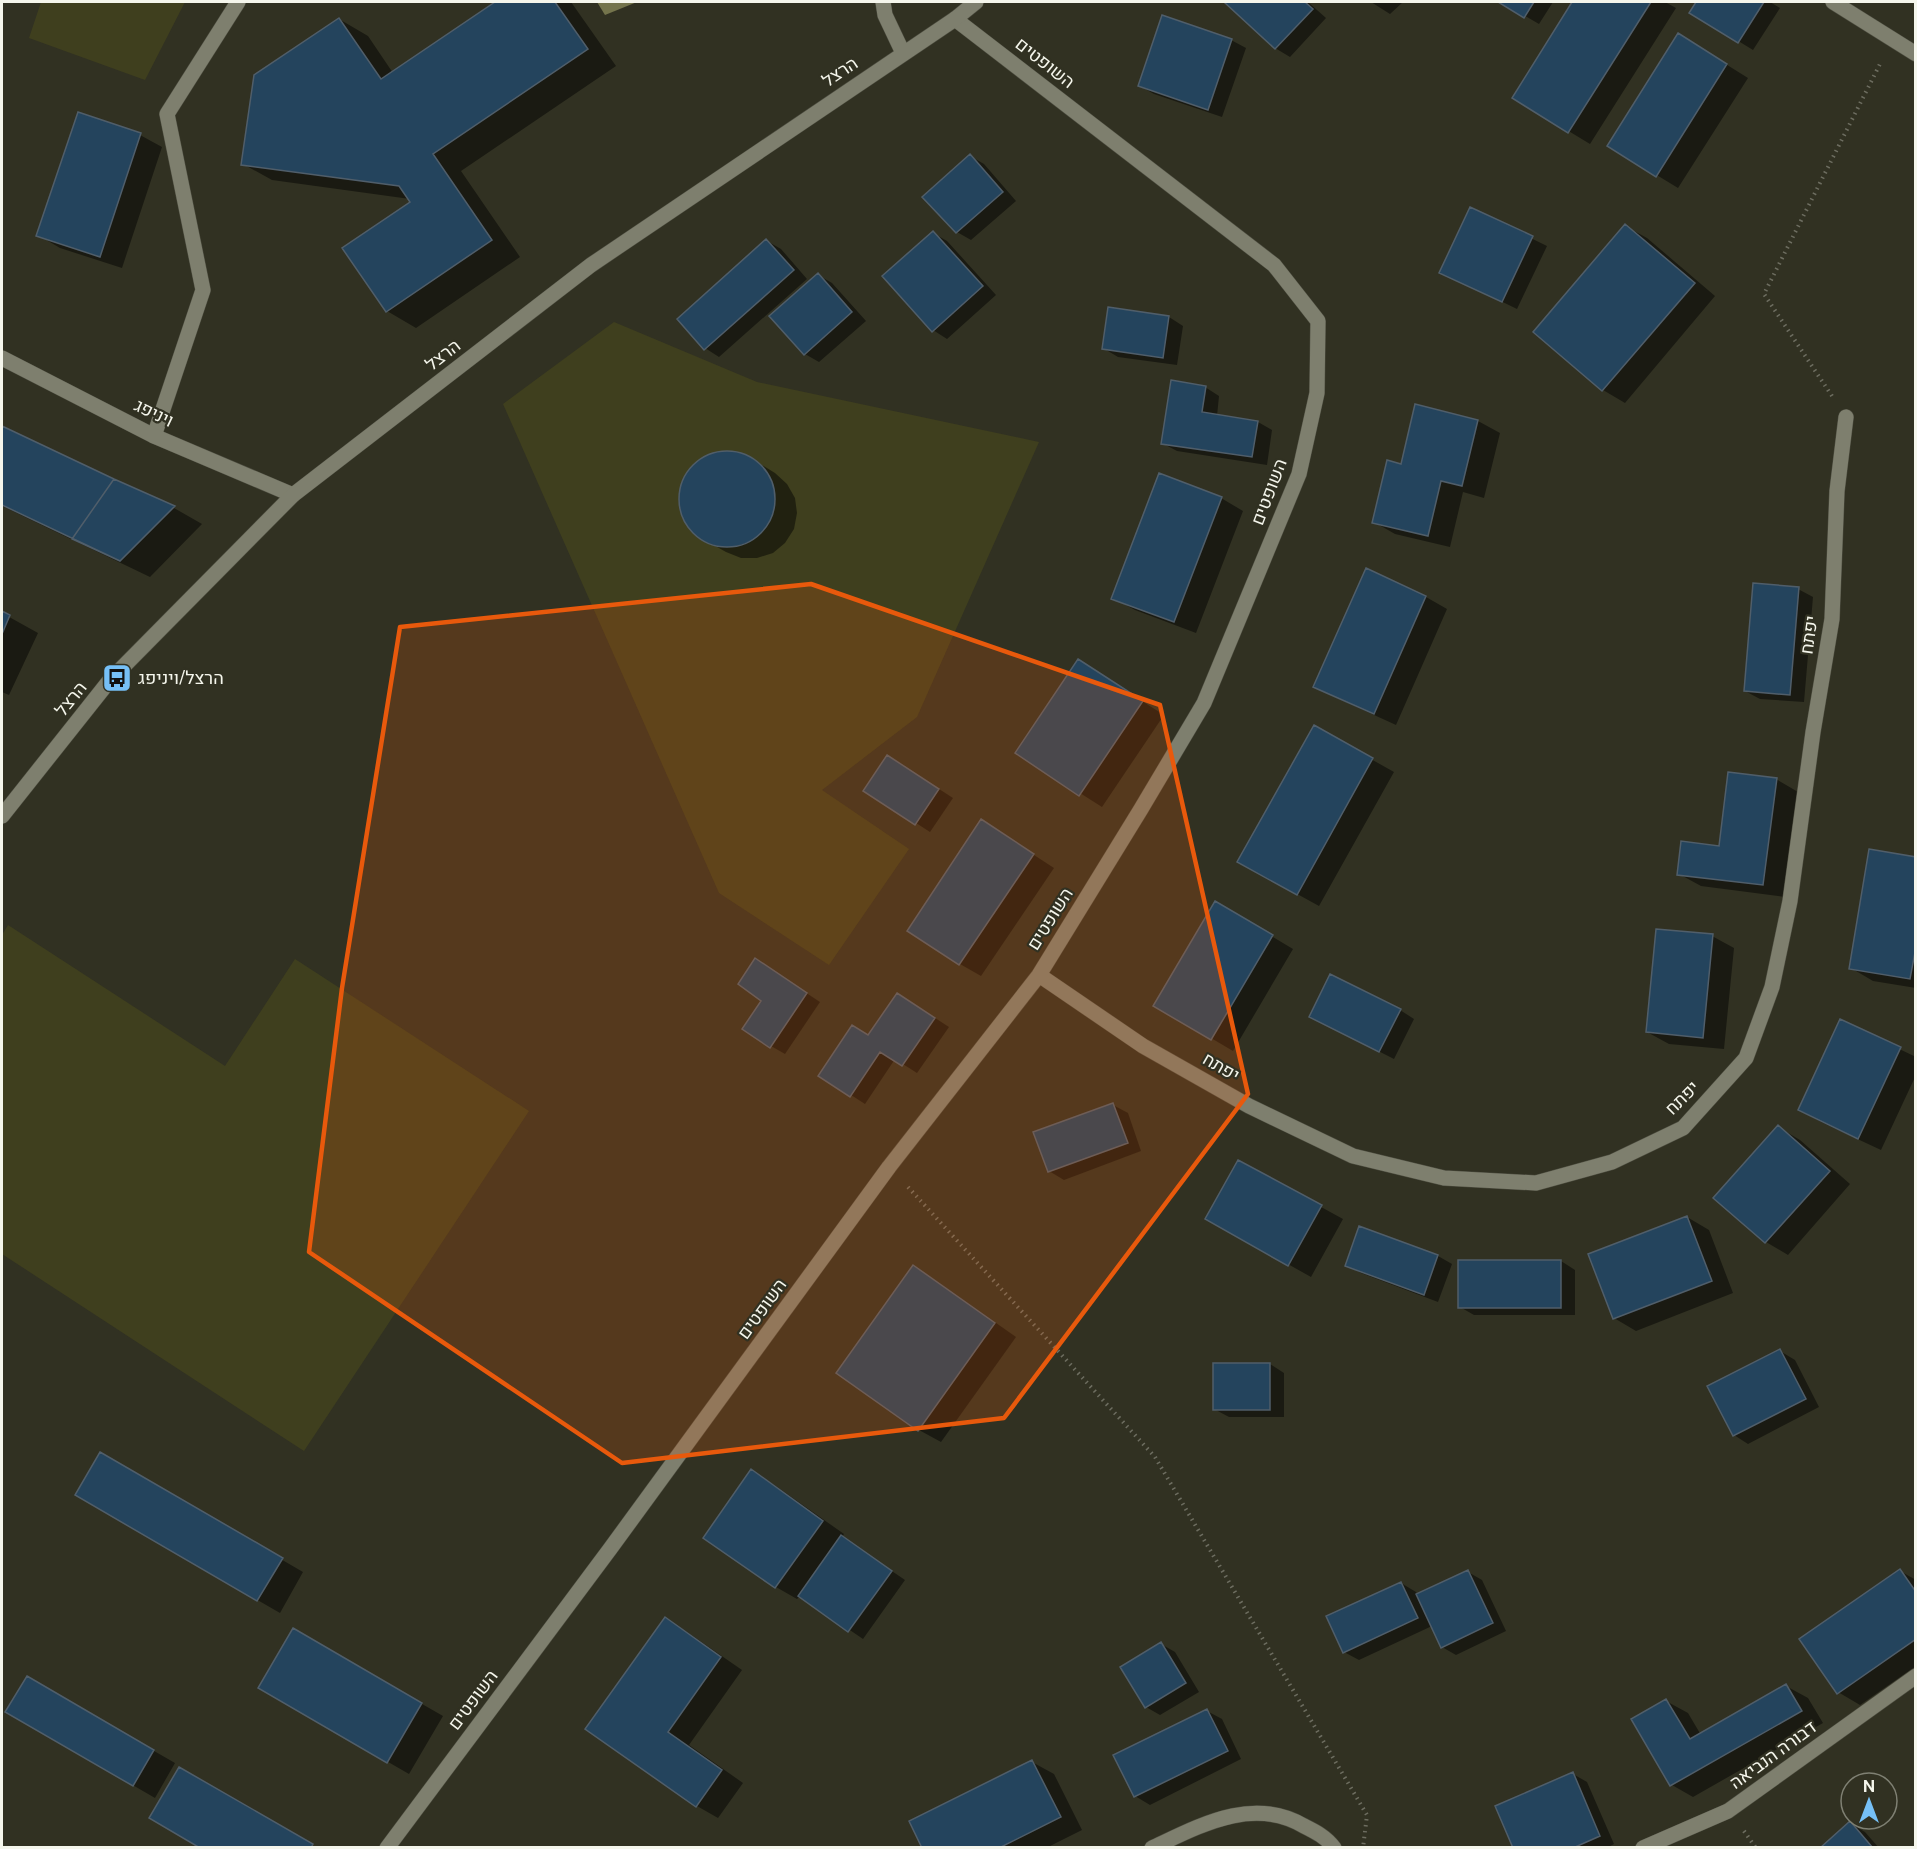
<svg xmlns="http://www.w3.org/2000/svg" width="1917" height="1849" font-family="'Public Sans',Heebo,sans-serif">
  <style>
    .green { fill: #3f3f1e }
    .water { fill: #74744c }
    .shadow { fill: #0007 }
    .building { fill: #24445d; stroke: #505e6a; stroke-width: 1.5 }
    .lines { fill: none; stroke-linecap: round; stroke-linejoin: round }
    .service-casing { stroke: #4e4e41; stroke-width: 16 }
    .minor-casing { stroke: #4e4e41; stroke-width: 16 }
    .tertiary-casing { stroke: #4e4e41; stroke-width: 16 }
    .path { stroke: #6d6d60; stroke-width: 4; stroke-dasharray: 1.5 4.5; stroke-linecap: butt }
    .service { stroke: #7e7f6e; stroke-width: 15 }
    .minor { stroke: #7e7f6e; stroke-width: 15 }
    .tertiary { stroke: #7e7f6e; stroke-width: 15 }
    .marked { fill: #e8590c; fill-opacity: 0.2; stroke: #e8590c; stroke-width: 4.5; stroke-linejoin: round }
    .labels { text-anchor: middle; stroke-width: 4.5; stroke-linejoin: round; paint-order: stroke }
    .street-label { font-size: 18px; fill: #f5f6ec; stroke: #313122 }
    .poi-label { font-size: 18px; fill: #f5f6ec; stroke: #313122; text-anchor: start }
  </style>
  <rect width="100%" height="100%" fill="#313122"/>
  <path class="green" d="M41 2H185L145 80 29 38Z
    M614 322 757 382 1039 442 917 717 822 790 909 849 829 965 719 893 503 404Z
    M8 925 225 1066 295 959 529 1111 304 1451 2 1254V935Z"/>
  <path class="water" d="M597 2H637L605 15Z"/>
  <path class="shadow" d="M497 2H571L616 66 461 171 520 257 416 328 387 311 412 202 410 199 272 180 243 164 339 19 368 36 393 73Z
    M1227 2H1308L1326 18 1290 57 1275 48Z
    M1371 2H1403L1390 14Z
    M1501 2H1553L1539 24Z
    M1574 2H1665L1676 8 1590 144 1514 98Z
    M1698 2H1770L1780 8 1753 50 1691 12Z
    M1231 40 1246 48 1222 117 1154 94 1140 86Z
    M1700 48 1748 78 1678 188 1609 146Z
    M140 135 162 147 122 268 60 248 38 235Z
    M970 156 984 164 1016 201 971 240 957 232Z
    M1471 209 1547 246 1517 309 1441 272Z
    M1625 226 1647 238 1715 296 1625 403 1603 390Z
    M933 233 947 241 996 295 947 339 933 330Z
    M767 241 781 249 807 279 719 357 705 348Z
    M818 275 832 283 866 321 819 362 805 354Z
    M1169 317 1183 326 1177 365 1118 357 1103 348Z
    M1205 387 1219 396 1217 416 1258 422 1272 430 1267 465 1177 451 1162 443Z
    M1416 406 1478 421 1500 433 1484 498 1463 492 1450 547 1395 534 1374 522 1402 465Z
    M2 428 174 508 202 524 150 577 2 506Z
    M720 453 736 454 752 459 775 473 787 484 795 498 797 513 794 529 785 543 773 553 757 558H741L726 552 703 539 691 528 683 514 680 498 683 482 692 469 705 458Z
    M1221 498 1243 511 1196 633 1135 610 1113 598Z
    M1366 570 1426 597 1447 609 1396 725 1337 698 1315 686Z
    M1798 589 1813 597 1804 702 1760 699 1745 691Z
    M2 613 38 633 9 695 2 692Z
    M1079 661 1164 715 1102 807 1017 753Z
    M1314 727 1394 772 1319 906 1261 874Z
    M902 765 953 798 930 832 865 790Z
    M1776 779 1798 792 1785 897 1701 886 1679 874 1720 848Z
    M982 821 1054 868 981 976 960 964Z
    M1916 858V988L1873 981 1851 968Z
    M1216 903 1293 949 1233 1051 1155 1005Z
    M1712 936 1734 948 1724 1049 1669 1044 1647 1032Z
    M770 969 820 1002 785 1054 771 1046 763 1000Z
    M912 1003 949 1027 917 1073 895 1059 865 1104 820 1075Z
    M1400 1010 1414 1019 1394 1059 1325 1024Z
    M1841 1021 1916 1057V1075L1881 1150 1821 1122 1800 1110Z
    M1113 1105 1128 1113 1141 1151 1064 1180 1049 1171Z
    M1778 1127 1800 1140 1850 1184 1788 1255 1766 1242 1715 1197Z
    M1239 1162 1343 1219 1311 1277 1229 1231Z
    M1687 1217 1709 1230 1733 1293 1636 1331 1614 1318Z
    M1360 1228 1438 1256 1452 1264 1438 1302 1361 1273 1346 1265Z
    M1561 1261 1575 1270V1315H1474L1460 1307Z
    M914 1267 935 1280 1016 1337 941 1442 919 1430 839 1373Z
    M1780 1351 1795 1360 1819 1407 1748 1444 1734 1435Z
    M1214 1364H1270L1284 1373V1417H1229L1214 1409Z
    M101 1454 303 1572 280 1613 77 1495Z
    M751 1471 773 1484 844 1534 842 1537 905 1580 863 1639 800 1596 797 1599 776 1587Z
    M1900 1571 1916 1580V1666L1860 1705 1838 1692Z
    M1468 1572 1482 1580 1506 1631 1456 1655 1442 1647 1432 1626 1359 1660 1344 1652 1401 1583 1416 1592 1417 1595Z
    M665 1619 687 1632 742 1670 689 1745 743 1783 718 1818 697 1806 587 1728Z
    M293 1630 443 1716 409 1774 260 1688Z
    M1161 1644 1175 1652 1199 1692 1160 1715 1146 1707Z
    M27 1678 175 1763 155 1798 7 1712Z
    M1786 1686 1808 1698 1823 1723 1693 1797 1672 1785 1666 1701 1688 1713 1701 1735Z
    M1207 1711 1222 1719 1241 1759 1150 1805 1135 1796Z
    M1032 1762 1054 1774 1082 1830 1046 1848H924Z
    M1573 1774 1587 1782 1614 1844 1606 1848H1515Z
    M1850 1823 1865 1832 1879 1848H1822Z"/>
  <path class="building" d="M495 2H555L588 49 433 154 492 240 386 312 342 248 410 202 399 186 241 165 254 75 339 18 381 79Z
    M1224 2H1305L1313 9 1275 49Z
    M1498 2H1534L1524 18Z
    M1572 2H1651L1568 133 1512 98Z
    M1696 2H1764L1738 43 1689 13Z
    M1162 15 1232 39 1208 110 1138 86Z
    M1678 33 1727 64 1656 177 1607 146Z
    M78 112 141 133 100 257 36 236Z
    M970 154 1003 192 956 233 922 197Z
    M1470 207 1533 236 1502 302 1439 273Z
    M1625 224 1695 283 1602 391 1533 332Z
    M933 231 983 286 932 332 882 276Z
    M766 239 794 270 704 350 677 319Z
    M818 273 852 312 804 355 769 316Z
    M1108 307 1169 316 1163 358 1102 349Z
    M1171 380 1206 386 1202 412 1258 421 1252 457 1161 444Z
    M1415 404 1478 420 1462 486 1441 481 1428 536 1372 523 1387 460 1401 464Z
    M2 426 114 479 175 506 120 561 2 505Z
    M679 499a48 48 0 1 1 96 0a48 48 0 1 1-96 0Z
    M1159 473 1222 497 1174 622 1111 599Z
    M114 479 175 506 120 561 72 539Z
    M1366 568 1426 596 1374 714 1313 687Z
    M1753 583 1799 587 1790 695 1744 691Z
    M2 611 10 615 2 634Z
    M1078 659 1143 701 1079 796 1015 753Z
    M1314 725 1373 758 1297 895 1237 862Z
    M887 755 939 789 915 825 863 791Z
    M1728 772 1777 778 1763 885 1677 875 1681 841 1719 846Z
    M981 819 1034 854 959 965 907 931Z
    M1869 849 1916 857V947L1910 979 1849 969Z
    M1215 901 1273 935 1211 1040 1153 1006Z
    M1656 929 1713 934 1703 1038 1646 1032Z
    M755 958 807 993 770 1048 742 1029 761 1001 738 984Z
    M1330 974 1401 1009 1379 1052 1309 1017Z
    M897 993 935 1018 902 1066 880 1052 850 1097 818 1076 852 1025 868 1035Z
    M1840 1019 1901 1047 1858 1139 1798 1110Z
    M1113 1103 1128 1143 1048 1172 1033 1132Z
    M1778 1125 1830 1171 1765 1243 1713 1198Z
    M1238 1160 1322 1205 1288 1266 1205 1219Z
    M1687 1216 1712 1281 1613 1319 1588 1254Z
    M1359 1226 1438 1255 1424 1295 1345 1266Z
    M1458 1260H1561V1308H1458Z
    M913 1265 995 1323 918 1431 836 1373Z
    M1780 1349 1806 1399 1733 1436 1707 1386Z
    M1213 1363H1270V1410H1213Z
    M100 1452 283 1558 257 1601 75 1495Z
    M751 1469 823 1521 775 1588 703 1538Z
    M841 1535 892 1571 848 1632 798 1596Z
    M1900 1569 1916 1592V1639L1837 1694 1799 1639Z
    M1468 1570 1493 1623 1441 1648 1416 1594Z
    M1401 1582 1418 1618 1343 1653 1326 1616Z
    M665 1617 721 1657 668 1732 722 1770 696 1807 585 1729Z
    M293 1628 422 1703 387 1763 258 1688Z
    M1161 1642 1186 1683 1145 1708 1120 1667Z
    M27 1676 154 1750 133 1786 5 1712Z
    M1786 1684 1802 1711 1670 1786 1631 1719 1666 1699 1690 1739Z
    M1207 1709 1228 1751 1134 1797 1113 1755Z
    M1032 1760 1061 1817 999 1848H922L909 1821Z
    M179 1767 313 1844 311 1848H200L149 1818Z
    M1573 1772 1600 1836 1573 1848H1513L1495 1806Z
    M1850 1821 1873 1848H1820Z"/>
  <g class="lines">
    <g class="service-casing">
      <path id="service" d="M154 436 203 290 167 114 238 2"/>
    </g>
    <g class="minor-casing">
      <path id="minor" d="M2 358 154 436 293 495
        M1039 975 1143 1046 1249 1106 1353 1156 1444 1178 1536 1183 1612 1162 1683 1128 1746 1058 1772 987 1790 901 1813 732 1832 619 1837 491 1846 417
        M387 1848 610 1549 889 1167 1039 975 1141 809 1204 703 1299 474 1317 393 1318 321 1274 265 955 19
        M1152 1848C1201 1825 1253 1796 1304 1826 1316 1832 1326 1837 1334 1848
        M1643 1848 1728 1811 1916 1676"/>
    </g>
    <g class="tertiary-casing">
      <path id="tertiary" d="M883 2 885 15 903 53
        M1833 2 1916 54
        M2 816 110 680 293 495 591 265 955 19 976 2"/>
    </g>
    <path class="path" d="M1832 396 1764 294 1881 62
      M908 1187 1155 1457 1367 1815 1363 1848
      M1744 1831 1756 1848"/>
    <use href="#service" class="service"/>
    <use href="#minor" class="minor"/>
    <use href="#tertiary" class="tertiary"/>
  </g>
  <path class="marked" d="M811 584 1160 705 1248 1094 1004 1418 622 1463 309 1252 342 988 400 627Z"/>
  <defs>
    <g id="bus-square" transform="scale(1.5)"><rect x="-9" y="-9" width="18" height="18" rx="4" fill="#76c0f7" stroke="#313122"/><path d="M-5-6H5V4H4V6H2V4H-2V6H-4V4H-5ZM-3.5-4V0h7V-4ZM-3.5 1.2v1.5H-2V1.2ZM2 1.2v1.5H3.5V1.2Z" fill="#111"/></g>
  </defs>
  <g fill-rule="evenodd">
    <use href="#bus-square" x="117" y="678"/>
  </g>
  <g class="labels">
    <g class="street-label">
      <text transform="translate(1045 63) rotate(38)" y="6">השופטים</text>
      <text transform="translate(840 72) rotate(-34)" y="6">הרצל</text>
      <text transform="translate(443 355) rotate(-38)" y="6">הרצל</text>
      <text transform="translate(154 413) rotate(26)" y="6">ויניפג</text>
      <text transform="translate(1269 492) rotate(-69)" y="6">השופטים</text>
      <text transform="translate(1809 635) rotate(-82)" y="6">יפתח</text>
      <text transform="translate(71 699) rotate(-51)" y="6">הרצל</text>
      <text transform="translate(1050 919) rotate(-58)" y="6">השופטים</text>
      <text transform="translate(1221 1067) rotate(30)" y="6">יפתח</text>
      <text transform="translate(1682 1098) rotate(-45)" y="6">יפתח</text>
      <text transform="translate(762 1309) rotate(-54)" y="6">השופטים</text>
      <text transform="translate(473 1700) rotate(-53)" y="6">השופטים</text>
      <text transform="translate(1773 1755) rotate(-36)" y="6">דבורה הנביאה</text>
    </g>
    <g class="poi-label">
      <text x="138" y="684">הרצל/ויניפג</text>
    </g>
  </g>
  <rect width="1917" height="1849" fill="none" stroke="#f5f6ec" stroke-width="6"/>
  <g transform="translate(1869 1801)"><circle r="28" fill="#313122" stroke="#7f8073" stroke-width="1.5"/>
  <path d="M0-4.5L10 22L0 15L-10 22Z" fill="#76c0f7"/>
  <text y="-9" font-size="16" font-weight="bold" text-anchor="middle" fill="#f5f6ec">N</text>
  </g>
</svg>
